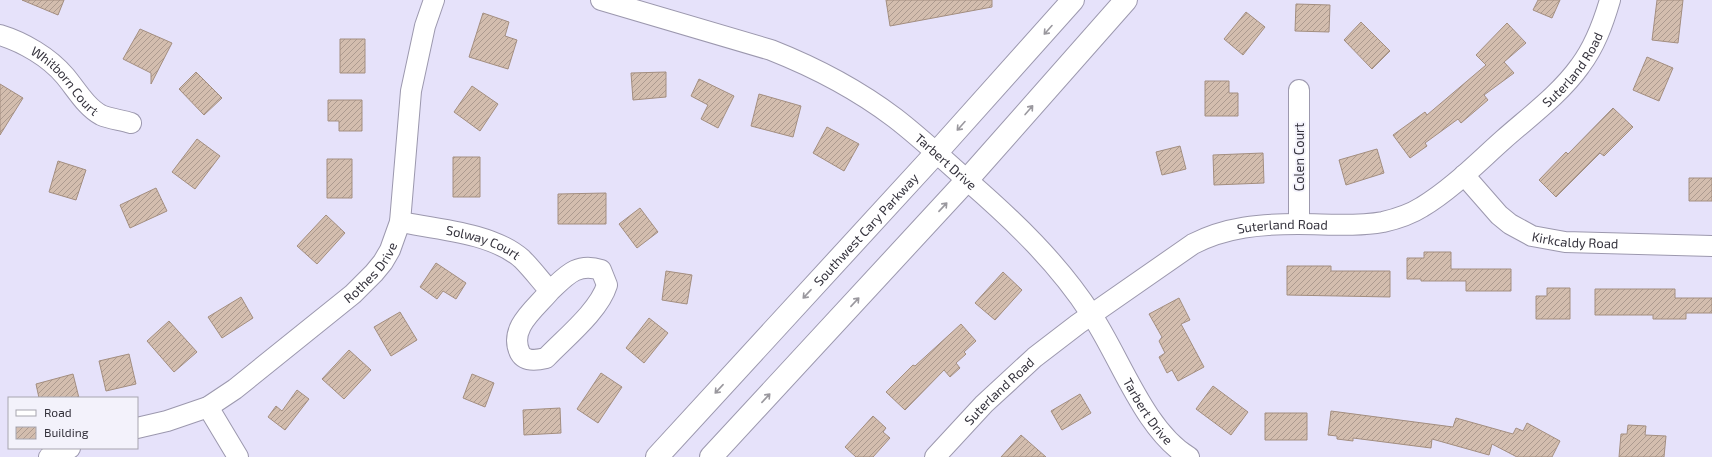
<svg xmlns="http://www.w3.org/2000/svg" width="1712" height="457" font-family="'Exo 2',sans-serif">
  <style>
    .building { fill: url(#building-hatch); stroke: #a38e80 }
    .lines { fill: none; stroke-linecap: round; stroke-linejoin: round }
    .minor-casing { stroke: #9c98ae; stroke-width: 22 }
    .major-casing { stroke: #9c98ae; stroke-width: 24 }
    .minor { stroke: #fff; stroke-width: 20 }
    .major { stroke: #fff; stroke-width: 22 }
    .oneway { stroke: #9a989e }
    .labels { text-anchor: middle; stroke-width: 3.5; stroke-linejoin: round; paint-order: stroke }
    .street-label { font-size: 13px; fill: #34323c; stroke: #f3f2fb }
  </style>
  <defs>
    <pattern id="building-hatch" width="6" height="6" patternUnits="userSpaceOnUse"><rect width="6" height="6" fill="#d3bdae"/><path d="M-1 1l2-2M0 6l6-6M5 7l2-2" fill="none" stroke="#ac9a8f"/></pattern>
  </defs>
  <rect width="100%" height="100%" fill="#e6e2fa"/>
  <path class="building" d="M22 0H64L58 15Z
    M886 0H992V7L890 26Z
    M1538 0H1560L1552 18 1533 10Z
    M1657 0H1683L1678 43 1652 40Z
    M1296 4 1330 5 1329 32 1295 31Z
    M1246 12 1265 27 1243 55 1224 39Z
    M483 13 509 22 505 36 517 40 508 69 469 57Z
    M1361 22 1390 51 1372 69 1344 40Z
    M1507 23 1526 43 1504 62 1514 73 1484 95 1488 100 1461 123 1458 119 1425 143 1427 146 1410 158 1393 135 1425 112 1427 115 1486 65 1476 55Z
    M140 29 172 43 151 84V73L123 59Z
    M340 39H365V73H340Z
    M1647 57 1673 68 1659 101 1633 90Z
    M196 72 222 98 204 115 179 89Z
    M666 72V97L633 100 631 73Z
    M699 79 734 96 718 128 701 119 708 105 691 96Z
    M1205 81H1229V93H1238V116H1205Z
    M0 84 23 98 0 135Z
    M472 86 498 104 480 131 454 112Z
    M759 94 801 106 793 137 751 126Z
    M328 100H362V131H339V121H328Z
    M1613 108 1633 127 1604 156 1600 153 1556 197 1539 180 1566 152 1568 154Z
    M827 127 859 144 844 171 813 153Z
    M197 139 220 156 195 189 172 172Z
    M1180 146 1186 169 1162 175 1156 152Z
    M1377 149 1384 173 1346 185 1339 160Z
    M1263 153 1264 183 1214 185 1213 155Z
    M453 157H480V197H453Z
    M327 159H352V198H327Z
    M58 161 86 170 76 200 49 192Z
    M1689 178H1712V201H1689Z
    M156 188 167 211 130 228 120 205Z
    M606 193V224H558V194Z
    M640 208 658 232 637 248 619 224Z
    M326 215 345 233 317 264 297 246Z
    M1424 252H1451V269H1511V291H1466V281H1421V279H1407V258H1424Z
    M436 263 466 283 456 299 443 291 437 299 420 287Z
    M1287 266H1331V271H1390V297L1287 295Z
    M666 271 692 275 687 304 662 300Z
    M1003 272 1022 290 995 320 975 303Z
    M1547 288H1570V319H1536V296H1547Z
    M1595 289H1675V298H1712V313H1686V319H1653V315H1595Z
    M241 297 253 318 222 338 208 317Z
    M1179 298 1190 320 1181 324 1204 367 1178 381 1172 370 1167 373 1159 357 1165 353 1159 341 1162 337 1149 314Z
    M400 312 417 340 391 356 374 327Z
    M649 318 668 333 644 363 626 348Z
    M169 321 197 352 174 372 147 341Z
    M961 324 976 341 964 352 966 354 956 363 960 368 950 377 944 370 905 410 886 392 913 365 915 366Z
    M349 350 371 370 344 399 322 379Z
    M129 354 136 384 106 391 99 361Z
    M601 373 622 387 598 423 577 409Z
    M73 374 79 398H39L36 384Z
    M472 374 494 383 485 407 463 398Z
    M1213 386 1248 412 1231 435 1196 409Z
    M297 390 309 399 285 430 268 417 276 406 282 411Z
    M1080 394 1091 413 1062 430 1051 411Z
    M560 408 561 433 524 435 523 410Z
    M1331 411 1453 427 1456 418 1513 434 1516 428 1523 431 1527 423 1560 441 1552 457H1517L1492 444 1489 455 1432 439 1431 448 1353 438V441L1337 439V436L1328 435Z
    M1265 413H1307V440H1265Z
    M873 416 886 428 883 432 890 438 873 457H856L845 447Z
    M1628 425 1646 426 1645 435 1666 436 1664 457H1619L1621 434H1627Z
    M1021 435 1046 457H1001Z"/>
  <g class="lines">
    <g class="minor-casing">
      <g id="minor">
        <path id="s1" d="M601 0 771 50C814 67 858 90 895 118 921 138 944 160 968 181 1014 221 1058 263 1091 314 1120 357 1144 430 1189 457"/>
        <path id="s2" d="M0 35C23 42 49 57 65 76 76 89 86 107 101 115 110 119 122 120 131 123"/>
        <path id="s3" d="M1464 175 1499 215 1510 224 1532 236 1565 242 1712 246"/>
        <path id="s4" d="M400 222C437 229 493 233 522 259 532 269 541 281 550 291 566 276 577 262 601 270L607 285C599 311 565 338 546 358 538 360 525 362 520 353 508 328 535 309 550 291"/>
        <path d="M1299 224V90"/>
        <path d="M208 407 238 457"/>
        <path id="s5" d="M137 428 167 421 208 407 235 389 353 294 374 273 383 262 390 250 400 222 411 91 425 26 434 0"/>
        <path d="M49 457 70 448"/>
        <path id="s6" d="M935 457 984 404 1035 357 1078 324 1193 244C1226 227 1261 224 1298 224 1327 224 1355 227 1383 222 1396 219 1411 214 1422 207 1452 189 1478 162 1504 139 1530 116 1560 94 1580 66 1595 46 1603 24 1610 0"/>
      </g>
    </g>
    <g class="major-casing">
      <g id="major">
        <path id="s7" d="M657 457 937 152 1073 0"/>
        <path d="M711 457 967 180 1126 0"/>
      </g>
    </g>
    <use href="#minor" class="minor"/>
    <use href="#major" class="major"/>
  </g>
  <defs><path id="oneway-shaft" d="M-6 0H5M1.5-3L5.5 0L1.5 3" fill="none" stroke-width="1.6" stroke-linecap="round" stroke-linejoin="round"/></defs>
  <g class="oneway">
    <use href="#oneway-shaft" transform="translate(1048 30) rotate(132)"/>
    <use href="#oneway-shaft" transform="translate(1029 110) rotate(-49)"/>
    <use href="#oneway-shaft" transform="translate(961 126) rotate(132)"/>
    <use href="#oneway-shaft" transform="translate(943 207) rotate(-47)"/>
    <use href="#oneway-shaft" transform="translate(807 294) rotate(133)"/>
    <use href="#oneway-shaft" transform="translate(855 302) rotate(-47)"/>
    <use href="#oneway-shaft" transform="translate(719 389) rotate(133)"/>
    <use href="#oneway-shaft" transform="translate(766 398) rotate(-47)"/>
  </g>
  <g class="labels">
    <g class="street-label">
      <text dy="5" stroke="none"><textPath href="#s6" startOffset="776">Suterland Road</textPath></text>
      <text dy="5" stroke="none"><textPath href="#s2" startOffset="81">Whitborn Court</textPath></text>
      <text transform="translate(1299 157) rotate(-90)" y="5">Colen Court</text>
      <text dy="5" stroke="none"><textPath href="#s1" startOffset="386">Tarbert Drive</textPath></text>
      <text dy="5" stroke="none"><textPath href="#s6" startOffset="428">Suterland Road</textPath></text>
      <text dy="5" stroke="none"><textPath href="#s7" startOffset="309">Southwest Cary Parkway</textPath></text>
      <text dy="5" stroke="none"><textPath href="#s3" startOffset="136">Kirkcaldy Road</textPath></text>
      <text dy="5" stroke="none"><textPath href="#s4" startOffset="86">Solway Court</textPath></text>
      <text dy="5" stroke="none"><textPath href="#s5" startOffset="286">Rothes Drive</textPath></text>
      <text dy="5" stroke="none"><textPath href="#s6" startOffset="92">Suterland Road</textPath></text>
      <text dy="5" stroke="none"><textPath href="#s1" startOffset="710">Tarbert Drive</textPath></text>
    </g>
  </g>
  <rect x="8" y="397" width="130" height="52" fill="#f3f2fb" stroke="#a7a5af"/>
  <rect x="16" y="410" width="20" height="6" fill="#ffffff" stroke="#a7a5af"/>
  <text x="44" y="417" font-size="12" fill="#34323c">Road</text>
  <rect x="16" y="427" width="20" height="12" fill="url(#building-hatch)" stroke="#a7a5af"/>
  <text x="44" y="437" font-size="12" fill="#34323c">Building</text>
</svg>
